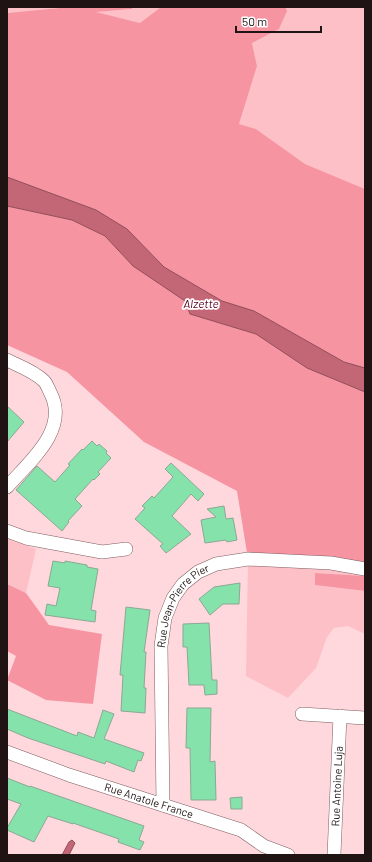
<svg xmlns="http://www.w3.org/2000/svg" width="372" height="862" font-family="Barlow,sans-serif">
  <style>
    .green { fill: #fdc0c7 }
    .forest { fill: #f694a2 }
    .water { fill: #c36675; stroke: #924d58 }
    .building { fill: #85e2aa; stroke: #8ba895 }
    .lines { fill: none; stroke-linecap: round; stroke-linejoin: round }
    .street-casing { stroke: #7e5d61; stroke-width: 14 }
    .street { stroke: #fff; stroke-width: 13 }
    .labels { text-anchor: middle; stroke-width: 3.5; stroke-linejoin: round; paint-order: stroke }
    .street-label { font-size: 11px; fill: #1f1314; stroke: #fff }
    .water-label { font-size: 12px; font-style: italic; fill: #5b011f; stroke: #fff }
  </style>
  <rect width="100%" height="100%" fill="#fed8dc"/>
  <path class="green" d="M7 7H61V8L7 13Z
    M133 7H161L140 23 95 12 132 9Z
    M288 7H365V189L305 164 256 129 239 124 257 66 252 43 279 29Z
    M7 539 36 549 26 593 7 584Z
    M248 559 365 569V576L316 573 315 585 365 591V634L348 626 334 628 327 637 316 668 288 698 246 676Z"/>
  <path class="forest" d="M61 7H133L132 9 96 12 140 23 161 7H286L287 11 279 29 252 43 257 66 239 124 256 129 305 164 365 189V368L344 362 254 311 222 301 164 267 127 229 96 210 7 177V13L60 8Z
    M7 206 72 220 105 236 133 266 185 301 190 314 256 334 307 368 365 392V569L248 559 237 491 144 442 67 372 7 345Z
    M315 573 365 576V591L315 585Z
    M7 584 26 593 49 625 102 634 93 704 46 700 7 680 16 656 7 651Z"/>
  <path class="water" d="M7 177 96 210 127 229 164 267 222 301 254 311 344 362 365 368V392L307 368 256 334 190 314 185 301 133 266 105 236 72 220 7 206Z
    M72 840 75 843 69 855H62L69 842Z"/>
  <path class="building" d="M7 406 24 422 7 442Z
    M92 441 97 446 99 444 107 451 106 453 111 458 98 472 100 474 94 480 93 479 75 499 82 506 68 521 69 522 62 531 16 490 37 466 55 482 70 465 68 464 82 449 83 450Z
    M171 463 204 494 198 501 191 494 172 516 191 534 166 553 160 546 163 544 135 519 145 508 142 506 152 496 154 498 173 477 165 469Z
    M224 506 226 519 233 518 237 540 227 542 226 540 205 543 201 520 216 517 207 509Z
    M53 561 65 563V561L87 565V567L98 569 91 610 96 611 95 622 45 615 47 604 56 606 60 588 48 586Z
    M240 583 239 604H223L210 615 199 599 214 587Z
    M126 607 150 610 144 652H146L144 688H146L145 713 121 711 123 675H120Z
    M209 623 212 680H217V694L205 695 204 685H189L187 647H183V624Z
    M187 708H211L210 762 215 761 216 800H191L190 748H186Z
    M7 709 77 736 78 732 94 738 103 710 114 714 104 739 144 753 141 761 138 760 134 772 106 761 105 764 28 738 7 729Z
    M7 778 30 787V786L144 826 139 840 144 842 140 850 118 842 119 839 73 823V824L48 816 34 842 7 830V828L21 804 7 799Z
    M242 797V809H231L230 798Z"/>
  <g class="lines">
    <g class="street-casing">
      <g id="street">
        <path d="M7 360C19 366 34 371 44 381 47 384 48 388 50 392 70 429 30 461 7 487"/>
        <path d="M7 531 26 538 102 552 126 549"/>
        <path d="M302 714 365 718"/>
        <path id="s1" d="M7 752 69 775 241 830 264 846 288 855"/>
        <path id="s2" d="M163 805 161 646 165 618 173 598 183 584 198 572 216 564 248 559 331 563 365 569"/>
        <path id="s3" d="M334 855 340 716"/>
      </g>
    </g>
    <use href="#street" class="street"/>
  </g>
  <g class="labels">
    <g class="street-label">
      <text dy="4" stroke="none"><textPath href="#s2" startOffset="207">Rue Jean-Pierre Pier</textPath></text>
      <text dy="4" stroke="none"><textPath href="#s3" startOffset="69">Rue Antoine Luja</textPath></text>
      <text dy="4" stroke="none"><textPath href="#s1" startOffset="150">Rue Anatole France</textPath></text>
    </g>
    <g class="water-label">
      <text x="201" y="308">Alzette</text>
    </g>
  </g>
  <rect width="372" height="862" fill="none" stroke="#1f1314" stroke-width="16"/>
  <path d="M236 26v6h85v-6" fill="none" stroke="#1f1314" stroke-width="2"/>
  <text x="242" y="26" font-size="12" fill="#1f1314" stroke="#ffffff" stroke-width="3" paint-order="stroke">50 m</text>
</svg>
